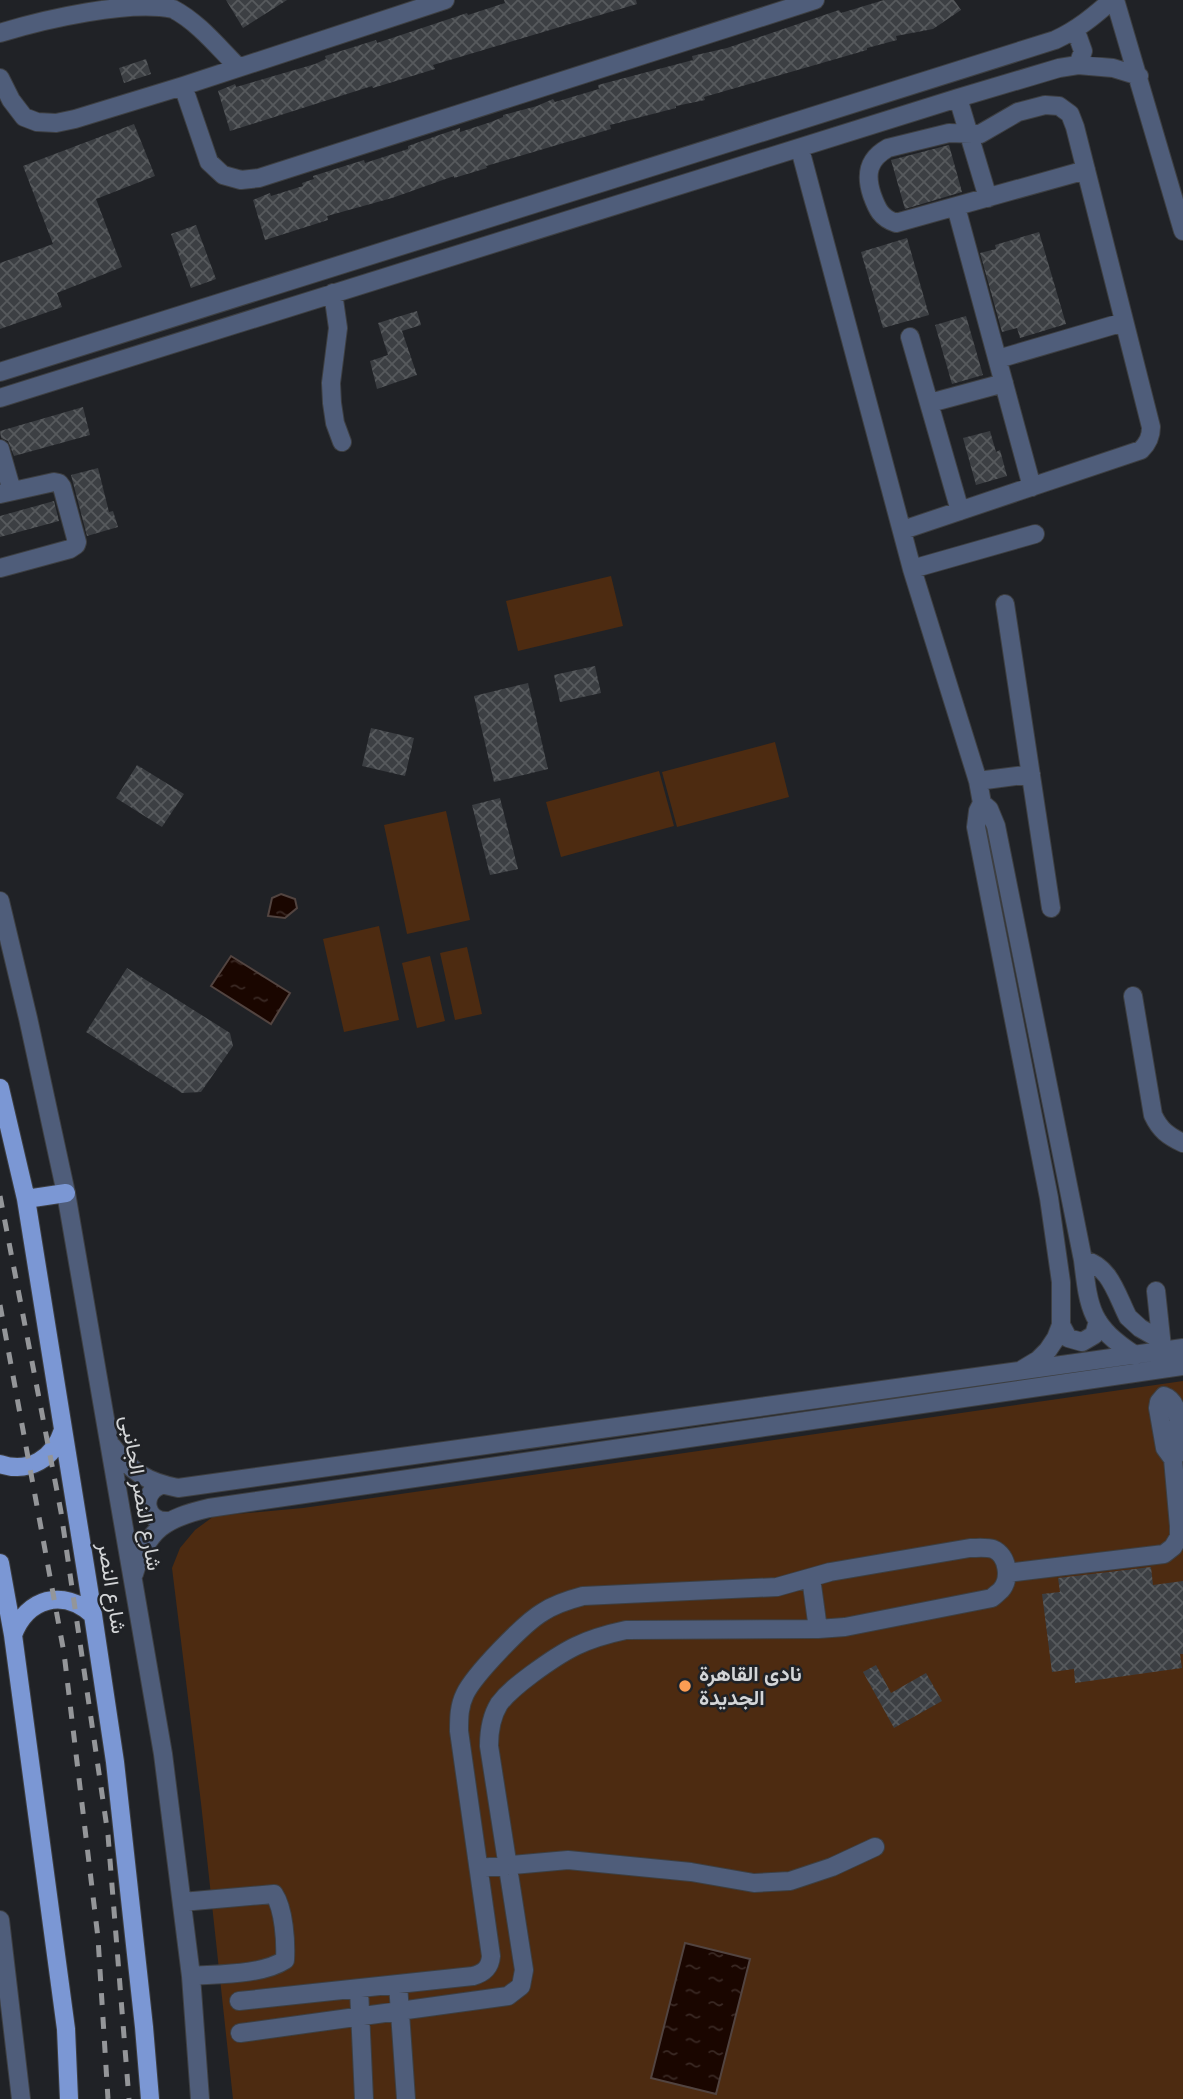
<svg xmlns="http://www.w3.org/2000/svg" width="1183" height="2099" font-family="'PT Sans',Vazirmatn,sans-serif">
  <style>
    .pitch { fill: #4d2b11 }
    .water { fill: url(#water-ripples); stroke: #524440; stroke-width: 2 }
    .building { fill: url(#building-cross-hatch) }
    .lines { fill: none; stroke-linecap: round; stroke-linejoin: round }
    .minor-casing { stroke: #3d3f42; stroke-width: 20 }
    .major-casing { stroke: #3d3f42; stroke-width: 20 }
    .minor { stroke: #4f5d7a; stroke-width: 18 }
    .major { stroke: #7b97d4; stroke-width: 18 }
    .rail { stroke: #949699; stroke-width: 5; stroke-dasharray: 12 12; stroke-linecap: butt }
    .poi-dot { fill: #fc9d53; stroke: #202226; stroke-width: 2.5 }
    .labels { text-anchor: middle; stroke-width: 5; stroke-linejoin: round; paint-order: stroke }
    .street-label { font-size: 21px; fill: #d3d5d7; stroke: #202226 }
    .poi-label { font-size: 21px; font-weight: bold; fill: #d3d5d7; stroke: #202226; text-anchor: start }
  </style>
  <defs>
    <pattern id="water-ripples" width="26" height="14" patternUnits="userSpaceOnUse" patternTransform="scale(1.75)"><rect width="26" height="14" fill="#1a0600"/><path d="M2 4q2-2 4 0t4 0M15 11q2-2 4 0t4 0" fill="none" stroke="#3a2924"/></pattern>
    <pattern id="building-cross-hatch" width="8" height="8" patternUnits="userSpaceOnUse" patternTransform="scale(1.75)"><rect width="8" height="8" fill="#3c3f43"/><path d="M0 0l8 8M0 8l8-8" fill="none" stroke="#575a5d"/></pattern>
  </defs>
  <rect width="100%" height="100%" fill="#202226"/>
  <path class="pitch" d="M611 576 623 626 518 651 506 601Z
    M775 742 789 797 677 827 662 772Z
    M659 771 674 826 561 857 546 802Z
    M446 811 470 920 407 934 384 825Z
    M379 926 399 1020 344 1032 323 939Z
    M467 947 482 1014 455 1020 440 953Z
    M430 956 445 1021 417 1028 402 963Z
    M1183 1381V2099H233L201 1803 172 1568 180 1548 195 1530 214 1516 303 1508Z"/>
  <path class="water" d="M281 894 295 899 297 908 285 918 268 916 272 898Z
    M231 956 290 993 271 1024 211 986Z
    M685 1943 750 1959 716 2094 651 2078Z"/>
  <path class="building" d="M226 0H287L243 28Z
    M504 0H636L637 4 433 65 435 69 373 88 372 86 230 131 218 91 235 84 236 87 315 64 326 59 325 56 376 40 377 43 467 13 468 15 505 3Z
    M884 0H954L961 10 933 29 896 36 897 40 867 48V50L704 97 705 100 676 106V108L610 125 611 129 486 166 487 168 454 178V176L392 198 327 216 328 220 265 240 253 200 270 193 271 196 303 186 302 183 314 179 313 176 364 160 365 163 408 149V146L442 134 460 128V132L491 122 503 117V115L537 106 553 99 555 102 599 89 598 85 693 60 692 56 727 48 839 10 841 13Z
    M146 59 151 74 124 83 119 68Z
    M134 124 155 176 96 199 122 267 57 293 62 307 0 329V263L53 244 23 166Z
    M949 145 962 192 905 209 891 160Z
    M196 225 216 279 191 288 171 234Z
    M1039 232 1066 324 1020 338 1017 328 1002 332 980 253 996 249 995 245Z
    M907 238 929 315 883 328 861 252Z
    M417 311 421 325 402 331 417 375 377 389 370 361 388 355 378 323Z
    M966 316 983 375 952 384 935 325Z
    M83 407 90 435 14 456 8 441 1 438 0 431Z
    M990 431 996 452 1000 450 1007 476 976 485 963 438Z
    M98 468 109 512 113 511 118 527 87 536 71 475Z
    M54 501 59 521 0 537V516Z
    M595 666 601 693 560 702 554 675Z
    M528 683 548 769 494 782 474 696Z
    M371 728 414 738 405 776 362 766Z
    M137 765 184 794 162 827 116 798Z
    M500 798 518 869 490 875 472 805Z
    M127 968 230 1033 233 1046 201 1092 182 1093 86 1032Z
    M1151 1567 1153 1585 1183 1581V1654H1180L1182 1668 1075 1683 1074 1669 1052 1672 1042 1594 1060 1592 1058 1578Z
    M876 1665 891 1693 926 1673 942 1701 894 1728 863 1672Z"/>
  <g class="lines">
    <g class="minor-casing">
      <path id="minor" d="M1115 0 1183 231
        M0 33C45 19 129 0 173 9 198 22 218 47 238 67
        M1071 33 1078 37 1083 51 1078 65
        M0 78 11 100 24 117 37 122 56 123 75 119 183 86 445 0
        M183 86 209 162 223 175 241 180 259 178 815 0
        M958 98 988 198
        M800 149 912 569 978 781 982 803 989 809 996 826 1083 1260C1089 1311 1091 1326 1135 1355
        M956 207 1032 487
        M333 293 338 328 331 383 332 403 335 423 342 442
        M910 337 960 511
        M998 359 1124 322
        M0 372 1055 40C1077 30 1094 16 1112 0
        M0 398 958 98 1059 68 1078 65 1113 68 1139 76
        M930 403 1004 383
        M0 449 12 491
        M0 494 54 482 59 483 62 487 77 542 76 545 70 549 0 568
        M903 530 1141 450C1148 443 1151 437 1151 427L1075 127 1070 114 1059 106 1045 105 1018 112 980 134 949 133 888 148C868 159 865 174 872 195 877 209 881 218 896 223L1086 170
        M912 569 1035 534
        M1005 604 1051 908
        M978 781 1031 774
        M982 803 978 811 976 827 1049 1198 1061 1282V1325L1056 1338 1048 1350 1038 1360 1023 1369
        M0 901 28 1018 66 1193 163 1754 191 1976 200 2099
        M1133 996 1153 1115C1160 1130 1168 1136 1183 1143
        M1083 1260C1110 1265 1117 1296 1128 1317L1140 1328 1161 1340
        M1156 1291 1162 1347
        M1061 1325 1068 1338 1082 1342 1094 1335 1098 1321
        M112 1446C131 1472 147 1482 178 1488L1183 1348
        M161 1485C139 1494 145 1523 169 1521
        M1007 1573 1164 1554 1173 1547 1179 1537V1526L1173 1459 1165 1448 1158 1408 1159 1402 1164 1396C1181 1402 1179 1430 1180 1446L1179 1451 1173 1459
        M134 1574C147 1529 166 1518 209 1508L1183 1366
        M811 1578 818 1629
        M479 1868 568 1860 691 1872 754 1883 790 1881 832 1867 875 1847
        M182 1902 274 1894C284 1909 286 1942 285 1960 262 1975 218 1974 191 1976
        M0 1920 21 2099
        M398 1984 406 2099
        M359 1989 364 2099
        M239 2001 473 1976C484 1973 490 1968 491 1956L459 1731C459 1718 459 1706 465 1694 474 1675 524 1623 543 1612 555 1604 568 1600 583 1596L777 1587 830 1572 970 1548C977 1548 987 1547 993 1549 1008 1555 1011 1579 1001 1590 998 1593 995 1595 992 1598L845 1627 818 1629 626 1630C584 1639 566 1649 532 1674 520 1683 508 1692 499 1704 491 1717 489 1731 489 1746L524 1970 521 1986 508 1996 240 2033"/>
    </g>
    <g class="major-casing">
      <path id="major" d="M0 1088 26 1199 93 1615 115 1762 144 2027 150 2099
        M26 1199 66 1193
        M0 1464C29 1474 54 1458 63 1430
        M0 1563 13 1635 66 2029 69 2099
        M13 1635C27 1598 63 1588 93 1615"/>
    </g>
    <use href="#minor" class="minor"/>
    <use href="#major" class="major"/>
    <path class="rail" d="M0 1196 61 1512 108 1835 129 2099
      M0 1305 64 1653 98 1938 108 2099"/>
  </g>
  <circle class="poi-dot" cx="685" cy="1686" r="7"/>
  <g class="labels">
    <g class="street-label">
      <text transform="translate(141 1493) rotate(80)" y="7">شارع النصر الجانبى</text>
      <text transform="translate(112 1588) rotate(81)" y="7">شارع النصر</text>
    </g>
    <g class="poi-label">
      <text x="699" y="1681">نادى القاهرة<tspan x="699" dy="24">الجديدة</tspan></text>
    </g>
  </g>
</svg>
